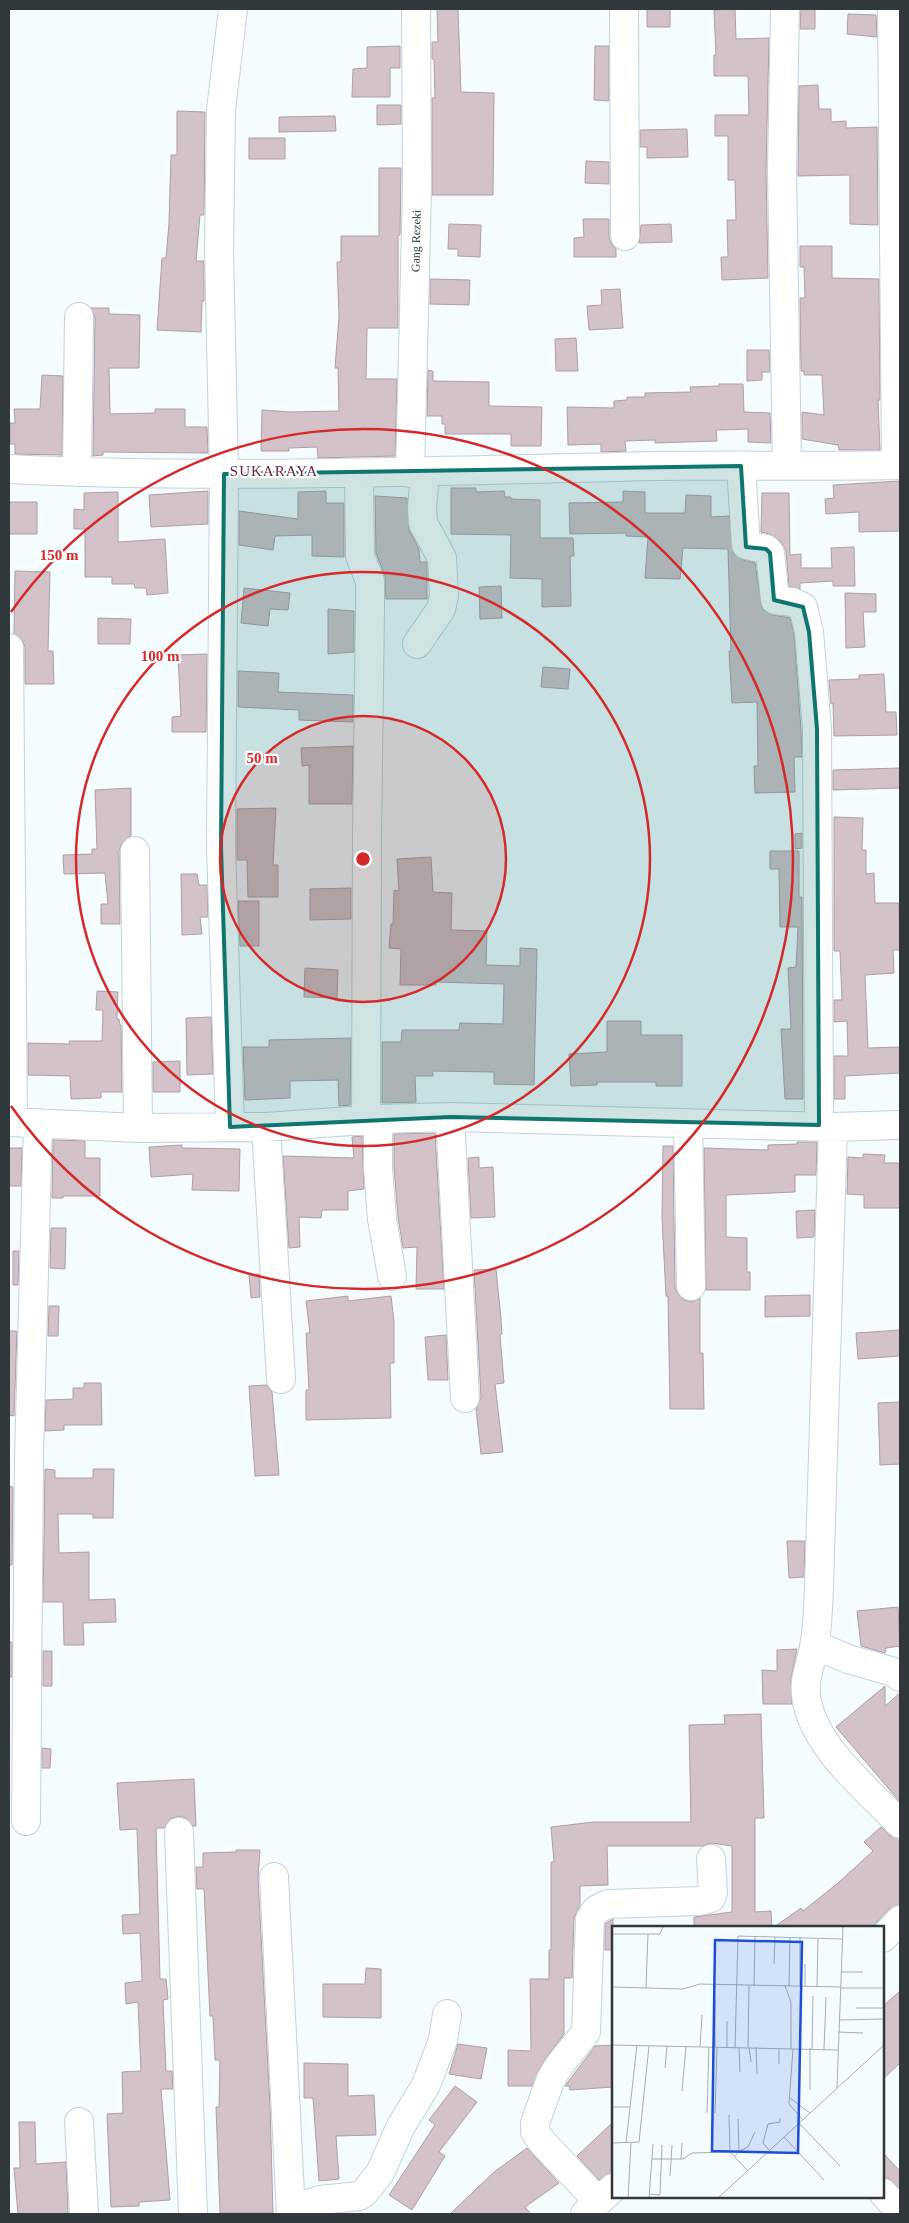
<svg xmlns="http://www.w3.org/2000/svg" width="909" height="2223" font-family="'Times New Roman',serif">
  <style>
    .building { fill: #d3c2c9; stroke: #ae9ea5 }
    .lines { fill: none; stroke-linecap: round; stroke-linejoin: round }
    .minor-casing { stroke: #c2d2da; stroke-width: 30 }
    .major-casing { stroke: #c2d2da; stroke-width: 30 }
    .minor { stroke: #fff; stroke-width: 28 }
    .major { stroke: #fff; stroke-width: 28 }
    .marked { fill: #0f766e; fill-opacity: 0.2; stroke: #0f766e; stroke-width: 4; stroke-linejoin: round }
    .ring { fill: none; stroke: #d62828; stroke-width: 2.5 }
    .labels { text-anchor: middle; stroke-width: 4.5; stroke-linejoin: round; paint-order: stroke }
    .street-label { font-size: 12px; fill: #31383b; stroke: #fff }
    .quarter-label { font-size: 15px; letter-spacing: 1px; fill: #652648; stroke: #fff }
    .inset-road { fill: none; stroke: #a7aeb1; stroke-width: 1 }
    .view { fill: #1d4ed8; fill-opacity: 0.15; stroke: #1d4ed8; stroke-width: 2.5 }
    .inset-edge { fill: none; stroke: #31383b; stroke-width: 2.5 }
    .centre { fill: #d62828; stroke: #fff; stroke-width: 2.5 }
    .ring-label { font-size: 15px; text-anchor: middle; font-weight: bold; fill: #d62828; stroke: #fff; stroke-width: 4.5; stroke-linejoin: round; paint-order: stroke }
  </style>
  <rect width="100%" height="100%" fill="#f5fcff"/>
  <path class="building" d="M437 9H458L461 92 494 93 493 195H432V98H435L434 59H432V42H438Z
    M647 9H670V27H647Z
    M735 9 736 39 769 38 766 170 768 278 722 280 721 257H728L727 220H736L735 180H728V136H715V115H749L748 76H714V55H716L714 10Z
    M801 9H815V29H800Z
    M848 14 876 15 877 37 847 34Z
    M400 46V68H390V97H352L353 69 367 68V47Z
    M595 46H609V101L594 100Z
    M818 85 819 109H831V122L846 121V128L877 127 878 225 850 224V175L798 176 799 86Z
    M377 105H401V124L377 125Z
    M177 111 205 112 204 215H200L196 261H204V301H202L201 332 157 330 162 258H166L169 223 171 155H177Z
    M335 116 336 131 279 132V117Z
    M687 129 688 157 647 158V147H640V130Z
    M249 138H285V159H249Z
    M586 161 609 162V184L585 183Z
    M379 168H401L400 235H398V328H367L366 379H397L395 456 318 458 317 447 289 448V451H261L262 410 290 412 339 411 338 368H335L339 316 337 262H341V236H379Z
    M583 219H609V237L611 243 616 249V257H574V238L584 237Z
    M449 224 481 225 480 257 458 256V249H448Z
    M671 224 672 242 639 243 641 225Z
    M800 246H832V278L879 279 880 400H878L880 450H839L838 445 802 439V412L824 415 822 375H804V371H801L800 298H805L804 267H800Z
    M430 279 470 280 469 305 430 304Z
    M620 289 623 328 589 330 587 306 602 305 601 290Z
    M91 308H109V314L140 315 139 368H109L110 414 155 413V409H185V427H207L208 453 103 452V455L93 456 95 317Z
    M576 338 578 371H556L555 339Z
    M747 350H769L770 372H762V380L747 381Z
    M428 370 433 371V381L489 382V406L542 407 541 446H511V434H445V424H442V416H427Z
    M42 375 63 376 62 455 15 454V444H10V423H15L14 409H40Z
    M719 384H743L744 412 770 413 771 443 748 442V429L716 430 717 441 655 443V440L625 441 626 451 601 452V444L568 445 567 407 614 408V401L627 400V397H645V393L691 392 690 387 719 386Z
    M900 481V531L859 532V512L826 514 825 499 834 498 833 485Z
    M451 488H476V492L504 491 505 497H511V499L540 500V538H573L574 556H570L571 606 542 607V579L510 578 511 535 451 534Z
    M208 491V524L151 527 149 495Z
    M326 491V503H344V557L312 556V535L275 536 273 550 239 545V511L298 519V492Z
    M623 491 645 492V513H685L686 495 711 496V517L729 516 733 553 743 560 755 563 762 609 773 615 790 618 794 634 801 730 802 757H794L795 792 755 793 754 766H758L757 702 732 703 729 651H731L728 549 683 548 680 579 645 578 648 537 626 536V533L570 534 569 503 623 502Z
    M118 492V542L165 539 168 593 147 595 146 588H135L134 584H112V577H85V529H74V509L84 510V493Z
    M762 493H789L790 555 801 554V568H832L831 548 854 547 855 586H833V581L800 583V589L789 586 786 551 781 542 770 534 761 532Z
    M375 496 407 498 409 530 419 549 420 562H427V599H386L385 576 376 553Z
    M9 502H37V534H9Z
    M15 571 50 572 48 651H53L54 684H25V647L22 640 14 634Z
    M501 586 502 618 480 619 479 587Z
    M244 588 290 593 288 610 270 609 268 626 241 623Z
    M845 593 876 594V612H863L865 647 846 648Z
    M328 609 354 611V652L328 654Z
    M98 618 131 619 130 644H98Z
    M207 654 206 732H172V717L181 716 178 655Z
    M543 667 570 669 568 689 541 687Z
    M238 671 279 673 278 692 353 695V722L299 720V710L238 707Z
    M884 674 886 712H896L897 735 834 736 833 703 831 704 829 680 859 679V675Z
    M353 746 352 804H309V765L302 766 301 748Z
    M900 768V788L833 790V770Z
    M131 788V836L122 843 119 851 120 924H101V904H108L105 873 64 874 63 855 92 854V849H97L95 790Z
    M276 808 273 865H278V897H248L247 860H237V809Z
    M834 817 863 818 862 850H866V874L874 873 875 903H899L900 950H893L894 973 865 975 868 1048 900 1047V1073L845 1076V1099H834V1056H848L847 1021 834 1022V1000H842L840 951H834Z
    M802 833V848L795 849V834Z
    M770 851H799V897H802L803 1099H785L781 1029H791L788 968 796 967 798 927H780L779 869H770Z
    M431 857 433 892 452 893 451 930 487 931 486 965 520 966V948L537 949 534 1085 494 1084V1072L433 1071V1076H415L416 1102 382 1103V1042H401L402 1030H459L460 1023 503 1024 504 984 436 982V985H400L401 949 389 948 391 924H393L394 890 399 891 397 859Z
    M181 874H197L199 885H207L208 917H200L202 934 182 935Z
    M351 888V919L310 920V889Z
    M238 901H259V946H240Z
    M305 968 338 970 337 998 304 997Z
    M97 991 118 992 117 1019H119L120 1025H121L122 1092H101V1098L71 1099 70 1076 28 1075V1043L70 1044 69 1041H102L103 1010H96Z
    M211 1017 213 1074 187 1075 186 1018Z
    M607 1021H641V1035H682V1086H656V1082H597V1085L571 1086 569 1054 607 1052Z
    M351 1038 350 1105 339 1106 338 1080 290 1081V1098L245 1100 243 1047H269V1040Z
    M180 1061V1092H153V1062Z
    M435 1133 444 1289H416L417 1247 403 1248 398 1217 394 1167V1134Z
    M362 1136 364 1189 348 1191V1210H322L321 1218 299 1217 300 1247 289 1248 283 1156 354 1158 352 1137Z
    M53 1140 85 1141V1158H100V1196H63V1198H52Z
    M797 1142H817L816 1175H795V1192L726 1195V1237L747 1238V1272H750V1290H706L704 1148 768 1150V1145L797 1144Z
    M182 1145V1148L240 1149 239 1191 192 1190 193 1174 151 1177 149 1147Z
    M663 1146H673L675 1287 678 1294 684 1300 692 1302 700 1298V1353H703L704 1409H670L668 1296H666L662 1218Z
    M9 1148H22L21 1186H9Z
    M863 1154 885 1155 884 1163H900V1208H864V1195L847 1194 848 1157 863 1158Z
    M479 1157V1168L493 1167 495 1217 471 1218 468 1158Z
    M815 1210 814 1237 797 1238 796 1211Z
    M51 1228H66L65 1269 50 1268Z
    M13 1251H19L18 1285H13Z
    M496 1269 501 1319 502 1334 500 1335 504 1383 495 1384 503 1452 481 1454 476 1409 481 1397 474 1270Z
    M259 1274 260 1297 251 1298 249 1275Z
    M810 1295V1316L765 1317V1296Z
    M348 1296V1301L391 1296 394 1322V1363H390L391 1418 306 1420V1390H309L306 1333H310L306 1301Z
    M49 1306H59L58 1336H48Z
    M900 1330V1356L858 1359 856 1333Z
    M9 1331H17L14 1416 9 1415Z
    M446 1335 448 1380H428L425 1337Z
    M84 1383H101L102 1425H64V1430L45 1431 46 1400 73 1399V1388H84Z
    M267 1385 272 1392 279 1475 255 1476 249 1386Z
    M900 1402V1464L880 1465 878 1403Z
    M45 1469 55 1470V1478H93V1469H114L113 1518H93V1514H58L59 1553 89 1552V1600L115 1599 116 1622 83 1623 84 1645H64L63 1602H43Z
    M9 1486 13 1487 12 1565H9Z
    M787 1541H805L804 1577 789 1578Z
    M898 1607 900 1646 886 1648 885 1653 861 1646 857 1611Z
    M9 1642H12V1677H9Z
    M797 1649 791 1678 792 1704H763L762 1670 777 1671V1650Z
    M43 1651H52V1686H43Z
    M885 1686V1706L900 1693V1802L836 1727Z
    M761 1714 764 1818H755V1912L771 1911 772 1927H694V1917L732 1912V1846L711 1843 702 1846H607L608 1885 580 1886V1905L574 1918 572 1978H564V2034L545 2059 532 2086H508V2050L531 2051 530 1979H549V1950H551V1862H554L551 1827 594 1822H691L689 1725 725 1724 724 1715Z
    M42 1748 51 1749 50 1768H42Z
    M194 1779 196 1826H193L186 1818 178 1816 170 1819 164 1828H156L160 1979H166L168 1999 163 2000 166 2071H172L173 2089H161L170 2200 139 2202V2206L111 2207 107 2114 123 2113 122 2072 141 2071 138 2002 126 2004 125 1983 142 1981 140 1933 123 1934 122 1915 140 1914 137 1829 120 1830 117 1783Z
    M881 1827 889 1835 900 1839V1905L889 1909 872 1927H774L801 1908 803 1911 838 1883 873 1851 864 1842Z
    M236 1850H260L258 1878 270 2106 273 2213H220L216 2107H219L220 2060H215L213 2016H210L204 1889H197L196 1867H203V1853L236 1852Z
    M613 1919V1950H605V1924Z
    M366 1968 381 1969V2018L323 2017V1984H365Z
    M900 1991V2063L883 2079V2006Z
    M458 2044 487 2048 481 2079 449 2074Z
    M613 2045V2087L570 2090 569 2086H565L595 2046Z
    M304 2063 348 2064V2096L374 2095 376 2135 336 2136 339 2179 319 2181 313 2098H304Z
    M455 2086 477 2102 439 2152 445 2156 412 2210 389 2195 435 2125 429 2120Z
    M19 2122H35L36 2164 66 2162 68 2214H18L14 2168H20Z
    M613 2122V2173L599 2180 577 2156Z
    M527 2148 559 2183 525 2207 531 2214H450L494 2172Z
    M883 2153 900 2171V2189L888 2178H883Z"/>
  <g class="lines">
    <g class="minor-casing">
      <path id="minor" d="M624 9 625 236
        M785 9 782 170 787 465
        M892 9 896 465
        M741 466 746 545 766 549 770 553 775 600 792 602 803 607 809 632 817 729 819 1125
        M9 469C212 479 415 471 618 467 712 464 806 467 900 465
        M77 472 79 317
        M359 473 360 556 370 581V610L367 836 366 1120
        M410 473 417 189 416 9
        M417 644 441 609 444 595 442 558 423 523 422 508 425 473
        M9 648 13 1122
        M135 851 138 1128
        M450 1117 465 1398
        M378 1119V1168L382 1219 392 1276
        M9 1122 138 1128 266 1127 378 1119 450 1117 833 1127 900 1125
        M688 1123 691 1286
        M230 1127 221 847 224 474 219 250 221 110 233 9
        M266 1127 281 1379
        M833 1127 819 1586C818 1606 818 1627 814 1647 812 1658 808 1669 806 1681 800 1736 865 1787 900 1824
        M815 1645 848 1659 894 1672 900 1677
        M26 1821 29 1457 38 1123
        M179 1832 193 2214
        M274 1877 291 2214
        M79 2122 84 2214
        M883 2193 900 2211
        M598 2201 543 2143 535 2132V2123L550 2081 558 2067 586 2032 590 1919 596 1910 608 1904 700 1901 711 1898 713 1893 711 1859
        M295 2214 308 2204 320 2200 359 2196 364 2193 380 2173 401 2126 426 2085 443 2040 447 2014"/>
    </g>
    <g class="major-casing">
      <path id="major" d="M883 1938 900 1920
        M585 2214 613 2188"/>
    </g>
    <use href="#minor" class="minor"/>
    <use href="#major" class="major"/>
  </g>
  <path class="marked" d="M741 466 746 547 766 549 770 553 774 600 803 607 809 632 817 729 819 1125 450 1117 230 1127 221 847 224 474Z"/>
  <circle cx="363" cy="859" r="143" fill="#d62828" fill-opacity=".12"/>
  <g class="ring">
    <circle cx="363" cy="859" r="143"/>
    <circle cx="363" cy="859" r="287"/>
    <path d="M11 612A430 430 0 1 1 11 1106"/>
  </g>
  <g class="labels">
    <g class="street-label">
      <text transform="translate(416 241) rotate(-89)" y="4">Gang Rezeki</text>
    </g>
    <g class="quarter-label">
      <text x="274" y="476">SUKARAYA</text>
    </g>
  </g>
  <g transform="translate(612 1926)">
    <rect width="272" height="272" fill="#f5fcff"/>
    <path class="inset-road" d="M0 8H48L51 1M162 38 163 11M193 38V60M229 46H251M142 60 143 10M173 60 179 76V123M177 60 178 11M188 60V11M205 60 206 12M0 61 71 63 88 58 229 61M34 62 36 8M229 62H272M244 82H272M227 94 272 93M226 106 251 107M0 119 226 124M88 120 90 89M103 121V73M136 121 137 60M137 121 139 136M144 121 145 148M115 122V95M123 122 126 10 230 13M127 122 128 146M167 122V138M198 122V164M181 123 177 178 191 194M200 123 201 70M212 123 214 71M53 142 55 120M225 162 231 1M70 165 74 120M178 172 198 187M0 181H18M95 187 97 121M103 187 105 121M117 189 118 226M187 197 228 240M172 211 212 254M0 217 27 216 37 120M14 217 25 119M157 224 151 217 156 198 168 196V192M128 225 136 221 143 206M123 230 127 225 126 193M40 233H71L80 227 118 226 136 245M69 233 70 217M58 250 60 219M38 268 48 269 50 219M16 272 19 217M37 272 41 218M106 272 272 119"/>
    <path class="view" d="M103 14 190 16 186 227 100 225Z"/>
    <rect width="272" height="272" class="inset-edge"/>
  </g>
  <circle cx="363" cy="859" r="8" class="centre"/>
  <g class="ring-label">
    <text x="59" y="560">150 m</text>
    <text x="160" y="661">100 m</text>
    <text x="262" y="763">50 m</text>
  </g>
  <rect width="909" height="2223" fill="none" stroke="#31383b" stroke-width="20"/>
</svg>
